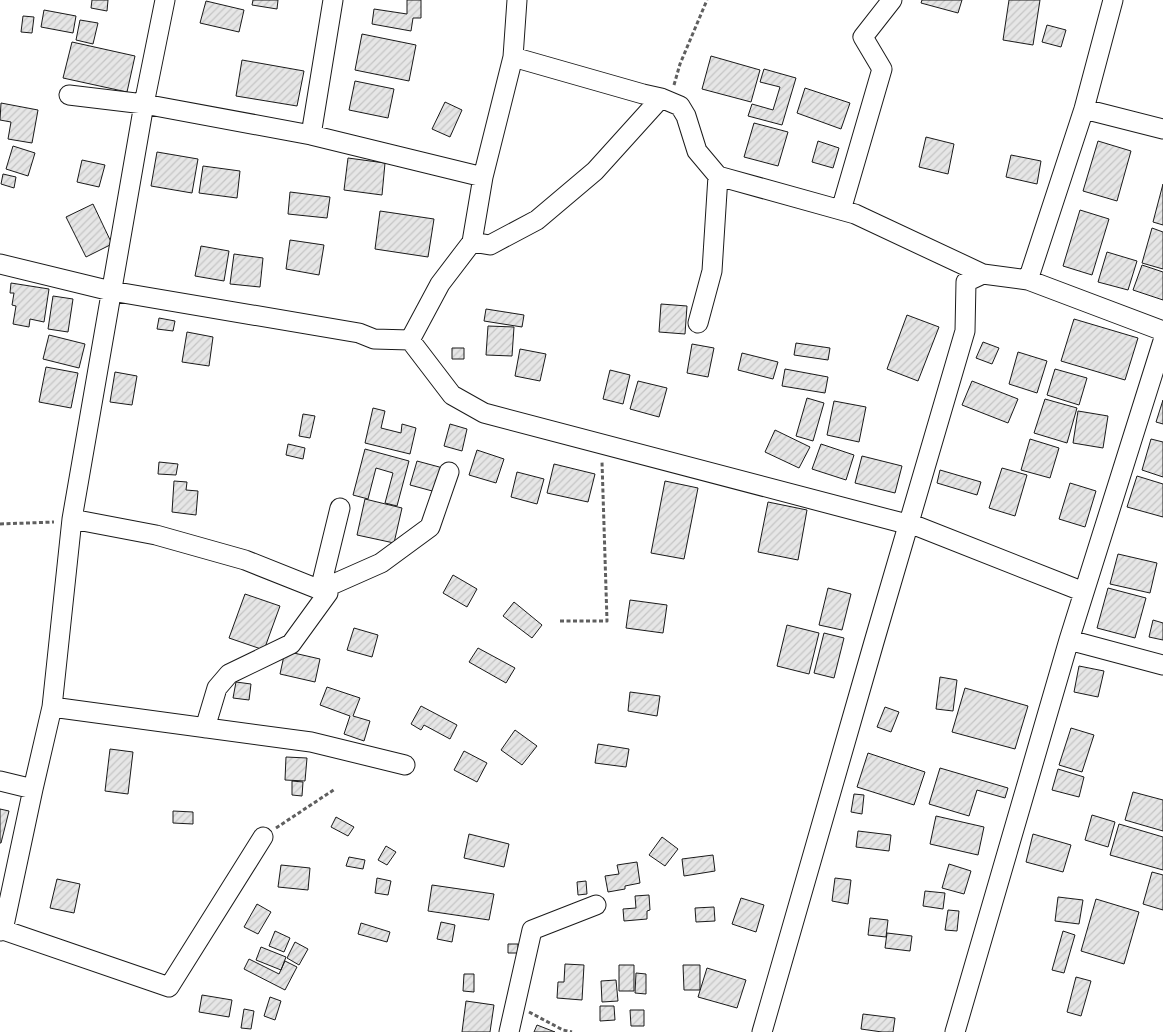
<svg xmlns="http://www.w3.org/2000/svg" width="1163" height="1032" font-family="'Varela Round',sans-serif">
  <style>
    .building { fill: url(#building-hatch); stroke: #1a1a1a }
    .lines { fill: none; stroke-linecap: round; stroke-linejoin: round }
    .minor-casing { stroke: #1a1a1a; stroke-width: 21 }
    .path { stroke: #5f5f5f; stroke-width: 3; stroke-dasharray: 4 2.5; stroke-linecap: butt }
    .minor { stroke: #fff; stroke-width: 19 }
  </style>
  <defs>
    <pattern id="building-hatch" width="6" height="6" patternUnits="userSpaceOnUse" patternTransform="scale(1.25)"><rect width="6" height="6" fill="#e6e6e6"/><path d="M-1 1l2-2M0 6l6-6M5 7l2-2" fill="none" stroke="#c5c5c5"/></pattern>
  </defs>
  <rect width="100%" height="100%" fill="#fff"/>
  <path class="building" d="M92 0H108L107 11 91 8Z
    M253 0H278L277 9 252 5Z
    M407 0H421V18H413L411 31 372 24 374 9 407 14Z
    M922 0H962L958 13 921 3Z
    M1009 0H1040L1033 45 1003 40Z
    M206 1 244 10 239 32 200 23Z
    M44 10 76 16 73 33 41 27Z
    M23 16 34 17 32 33 21 32Z
    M80 20 98 23 93 44 76 40Z
    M1047 25 1066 30 1061 47 1042 42Z
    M362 34 416 45 409 81 355 70Z
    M72 42 135 56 127 92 63 78Z
    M711 56 760 70 751 102 702 89Z
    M242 60 304 71 297 106 236 96Z
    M764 69 796 78 782 125 748 116 752 104 773 110 780 87 760 82Z
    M355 81 394 89 388 118 349 110Z
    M805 88 850 103 841 129 797 113Z
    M445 102 462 110 450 137 432 129Z
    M1 103 38 110 32 143 8 139 11 122 0 120Z
    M754 123 788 132 778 166 744 157Z
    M926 137 954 144 948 174 919 167Z
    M818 141 839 148 833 168 812 162Z
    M1098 141 1131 151 1117 201 1083 191Z
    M13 146 35 153 28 176 6 169Z
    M157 152 198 159 192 193 151 186Z
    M1011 155 1041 161 1037 184 1006 177Z
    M348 158 385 163 382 195 344 190Z
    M82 160 105 165 99 187 77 182Z
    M203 166 240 171 237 198 199 193Z
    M3 174 16 177 14 188 1 184Z
    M1163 184V225L1153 222Z
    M290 192 330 197 327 218 288 214Z
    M93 204 112 244 86 257 66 217Z
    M1080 210 1109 219 1092 275 1063 266Z
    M380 211 434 219 428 257 375 249Z
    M1152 228 1163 232V269L1142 263Z
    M290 240 324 245 319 275 286 269Z
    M201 246 229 251 224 281 195 276Z
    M1107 252 1137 261 1128 290 1098 282Z
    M234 254 263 258 260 287 230 284Z
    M1142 265 1163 272V300L1133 290Z
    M11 283 49 289 44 322 30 319 29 327 13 324 16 306 12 305 14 293H10Z
    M53 296 73 299 68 332 48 329Z
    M661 304 687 306 685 334 659 332Z
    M486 309 524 315 522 327 484 321Z
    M907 315 939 327 918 381 887 369Z
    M159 318 175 321 173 331 157 329Z
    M1074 319 1138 338 1125 380 1061 361Z
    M488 326 514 327 512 356 486 355Z
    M187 332 213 337 209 366 182 362Z
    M49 335 85 344 79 368 43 359Z
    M983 342 999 348 992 364 976 358Z
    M796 343 830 348 828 360 794 355Z
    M692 344 714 348 708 377 687 373Z
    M452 348H464V359H452Z
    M520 349 546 354 540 381 515 376Z
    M1018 352 1047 361 1037 393 1009 384Z
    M742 353 778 362 773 379 738 370Z
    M46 367 78 373 71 408 39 402Z
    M785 369 828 377 825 393 782 386Z
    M1055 369 1087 378 1079 405 1047 395Z
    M610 370 630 375 623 404 603 399Z
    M115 372 137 376 132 405 110 402Z
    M638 381 667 388 659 417 630 409Z
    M972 381 1018 399 1008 423 962 405Z
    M807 398 824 403 813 441 796 436Z
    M1045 399 1077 408 1067 443 1034 433Z
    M1163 400V424L1156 422Z
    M834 401 866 407 859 442 827 435Z
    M373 408 385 411 381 428 401 433 402 424 416 428 410 454 365 443Z
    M1078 411 1108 416 1103 448 1073 443Z
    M303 414 315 416 310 438 299 436Z
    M450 424 467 429 462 451 444 446Z
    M775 430 810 447 799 468 765 452Z
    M1030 439 1059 448 1050 478 1021 470Z
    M1151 439 1163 442V477L1142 470Z
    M288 444 305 448 303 459 286 455Z
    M821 444 854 455 846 480 812 469Z
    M365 449 409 461 397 506 385 503 393 473 376 468 368 499 353 495Z
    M477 450 504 459 496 483 469 475Z
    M862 456 902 466 895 493 855 483Z
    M417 461 443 468 436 492 410 485Z
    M159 462 178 464 176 475 158 474Z
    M554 464 595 474 588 502 547 493Z
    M1002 468 1027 475 1015 516 989 508Z
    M940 470 981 482 977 495 937 483Z
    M517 472 544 479 537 504 511 497Z
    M1137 476 1163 484V517L1127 507Z
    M174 481 187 482 186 490 198 491 196 515 172 512Z
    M665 481 698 488 684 559 651 553Z
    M1070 483 1096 491 1085 527 1059 519Z
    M365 499 402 508 394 543 357 535Z
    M768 502 807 510 798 560 758 552Z
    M1118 554 1157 563 1150 593 1110 584Z
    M453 575 477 589 467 607 443 593Z
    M828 588 851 594 842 630 819 625Z
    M1108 588 1146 598 1135 638 1097 628Z
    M245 594 280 606 264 650 229 638Z
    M630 600 667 605 663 633 626 628Z
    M514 602 542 625 532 638 503 616Z
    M1153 620 1163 623V640L1149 637Z
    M787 625 819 633 809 674 777 666Z
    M354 628 378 635 372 657 347 650Z
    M824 633 844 638 834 678 814 673Z
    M478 648 515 668 506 683 469 662Z
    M285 651 320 659 315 682 280 674Z
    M1079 666 1104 671 1098 697 1074 692Z
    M940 677 957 680 953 711 936 709Z
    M236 682 251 684 249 700 233 698Z
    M327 687 360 698 353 716 370 721 364 741 344 734 350 716 320 705Z
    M965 688 1028 706 1015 749 952 732Z
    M630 692 660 696 657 716 628 711Z
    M421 706 457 725 450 739 424 725 421 730 411 724Z
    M885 707 899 712 891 732 877 727Z
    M1071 728 1094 735 1082 772 1059 765Z
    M515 730 537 746 522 765 501 750Z
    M598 744 629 749 626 767 595 763Z
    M110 749 133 752 128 794 105 791Z
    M464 751 487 763 477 782 454 770Z
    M868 753 925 772 914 805 857 787Z
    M286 757 307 758 305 781 285 780Z
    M940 768 1008 788 1005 798 977 790 969 816 929 804Z
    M1058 769 1084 777 1079 797 1052 790Z
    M292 781 303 782 302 796 292 795Z
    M1133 792 1163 800V831L1125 820Z
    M854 794 864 795 862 814 851 812Z
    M0 809 9 811 1 843H0Z
    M173 811 193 812V824L173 823Z
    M1092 815 1115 822 1108 847 1085 840Z
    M936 816 984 827 978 855 930 844Z
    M336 817 354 827 348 836 331 827Z
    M1119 824 1163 837V870L1110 855Z
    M858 831 891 835 889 851 856 847Z
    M469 834 509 844 504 867 464 858Z
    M1033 834 1071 845 1063 872 1026 862Z
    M662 837 678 849 665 866 649 855Z
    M386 846 396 852 387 865 378 860Z
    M713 855 715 871 684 876 682 859Z
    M349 857 365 860 363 869 346 866Z
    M637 862 640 883 625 886V889L608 892 605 876 619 874 617 865Z
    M949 864 971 871 964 894 942 888Z
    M281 865 310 868 308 890 278 887Z
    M1152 872 1163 875V910L1143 904Z
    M377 878 391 881 388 895 375 893Z
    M835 878 851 880 848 904 832 901Z
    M57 879 80 884 74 913 50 908Z
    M586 881 587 894 578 895 577 882Z
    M432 885 494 894 489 920 428 911Z
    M925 891 945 893 943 909 923 906Z
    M649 895 650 910 647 911V919L624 921 623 909 636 908 635 896Z
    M1058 897 1083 900 1079 924 1055 921Z
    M741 898 764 905 756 932 732 924Z
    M1096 899 1139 912 1124 964 1081 951Z
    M257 904 271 912 258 934 244 927Z
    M714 907 715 921 696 922 695 908Z
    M948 910 959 911 957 931 945 930Z
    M870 918 888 920 886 937 868 935Z
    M441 922 455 925 452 942 437 939Z
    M361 923 390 932 387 942 358 934Z
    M275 931 290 938 284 952 269 946Z
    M1063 931 1075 935 1064 973 1052 970Z
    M887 933 912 936 910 951 885 948Z
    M295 942 308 949 299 965 287 958Z
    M508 944H518V953H508Z
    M261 947 286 957 281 970 256 960Z
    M249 959 279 974 285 961 297 967 285 990 244 969Z
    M565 964 584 965 582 1000 557 998 558 982H564Z
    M619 965H634V991H619Z
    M683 965H700V990H684Z
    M707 968 746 980 737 1008 698 997Z
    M636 973 646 974V994L635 993Z
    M464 974H474V992L463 991Z
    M1076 977 1091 981 1081 1016 1067 1012Z
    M616 980 618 1001 602 1002 601 981Z
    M202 995 232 1000 229 1017 199 1012Z
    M270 997 281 1001 275 1020 264 1016Z
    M466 1001 494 1005 490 1032H462Z
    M600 1006H614L615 1020 600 1021Z
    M244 1009 254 1011 251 1029 241 1028Z
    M630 1010H644V1026H631Z
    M863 1014 895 1018 893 1032H882L861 1029Z
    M537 1025 555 1032H534Z"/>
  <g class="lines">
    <g class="minor-casing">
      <path id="minor" d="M513 57 643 94 661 98 680 106 686 116 697 151 718 176 855 214 983 274
        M69 95 144 104 311 135 483 177
        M1084 109 1163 129
        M311 135 333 0
        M841 210 882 69 863 37 892 0
        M472 242 490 245 537 220 595 171 661 98
        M0 264 111 291 359 333 374 339 410 340 452 395 484 413 899 522 909 523 1084 592
        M1028 280 1084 109 1113 0
        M698 323 712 271 718 176
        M410 340 440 284 472 242 483 177 513 57 517 0
        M72 519 156 535 245 560 328 593 291 644 229 674 217 688 205 728
        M320 590 381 563 430 527 449 472
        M320 590 340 508
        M1069 640 1163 665
        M52 707 311 742 405 765
        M0 781 33 789
        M3 930 33 789 52 707 72 519 144 104 165 0
        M0 931 3 930 169 987 263 837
        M509 1032 532 930 596 905
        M762 1032 874 642 965 331 966 282 983 274 1028 280 1163 331
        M955 1032 1069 640 1163 341"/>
    </g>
    <path class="path" d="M674 85 680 64 707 0
      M0 524 54 522
      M560 621H607L602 462
      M276 828 335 789
      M529 1012 563 1030 572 1032"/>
    <use href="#minor" class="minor"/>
  </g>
</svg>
